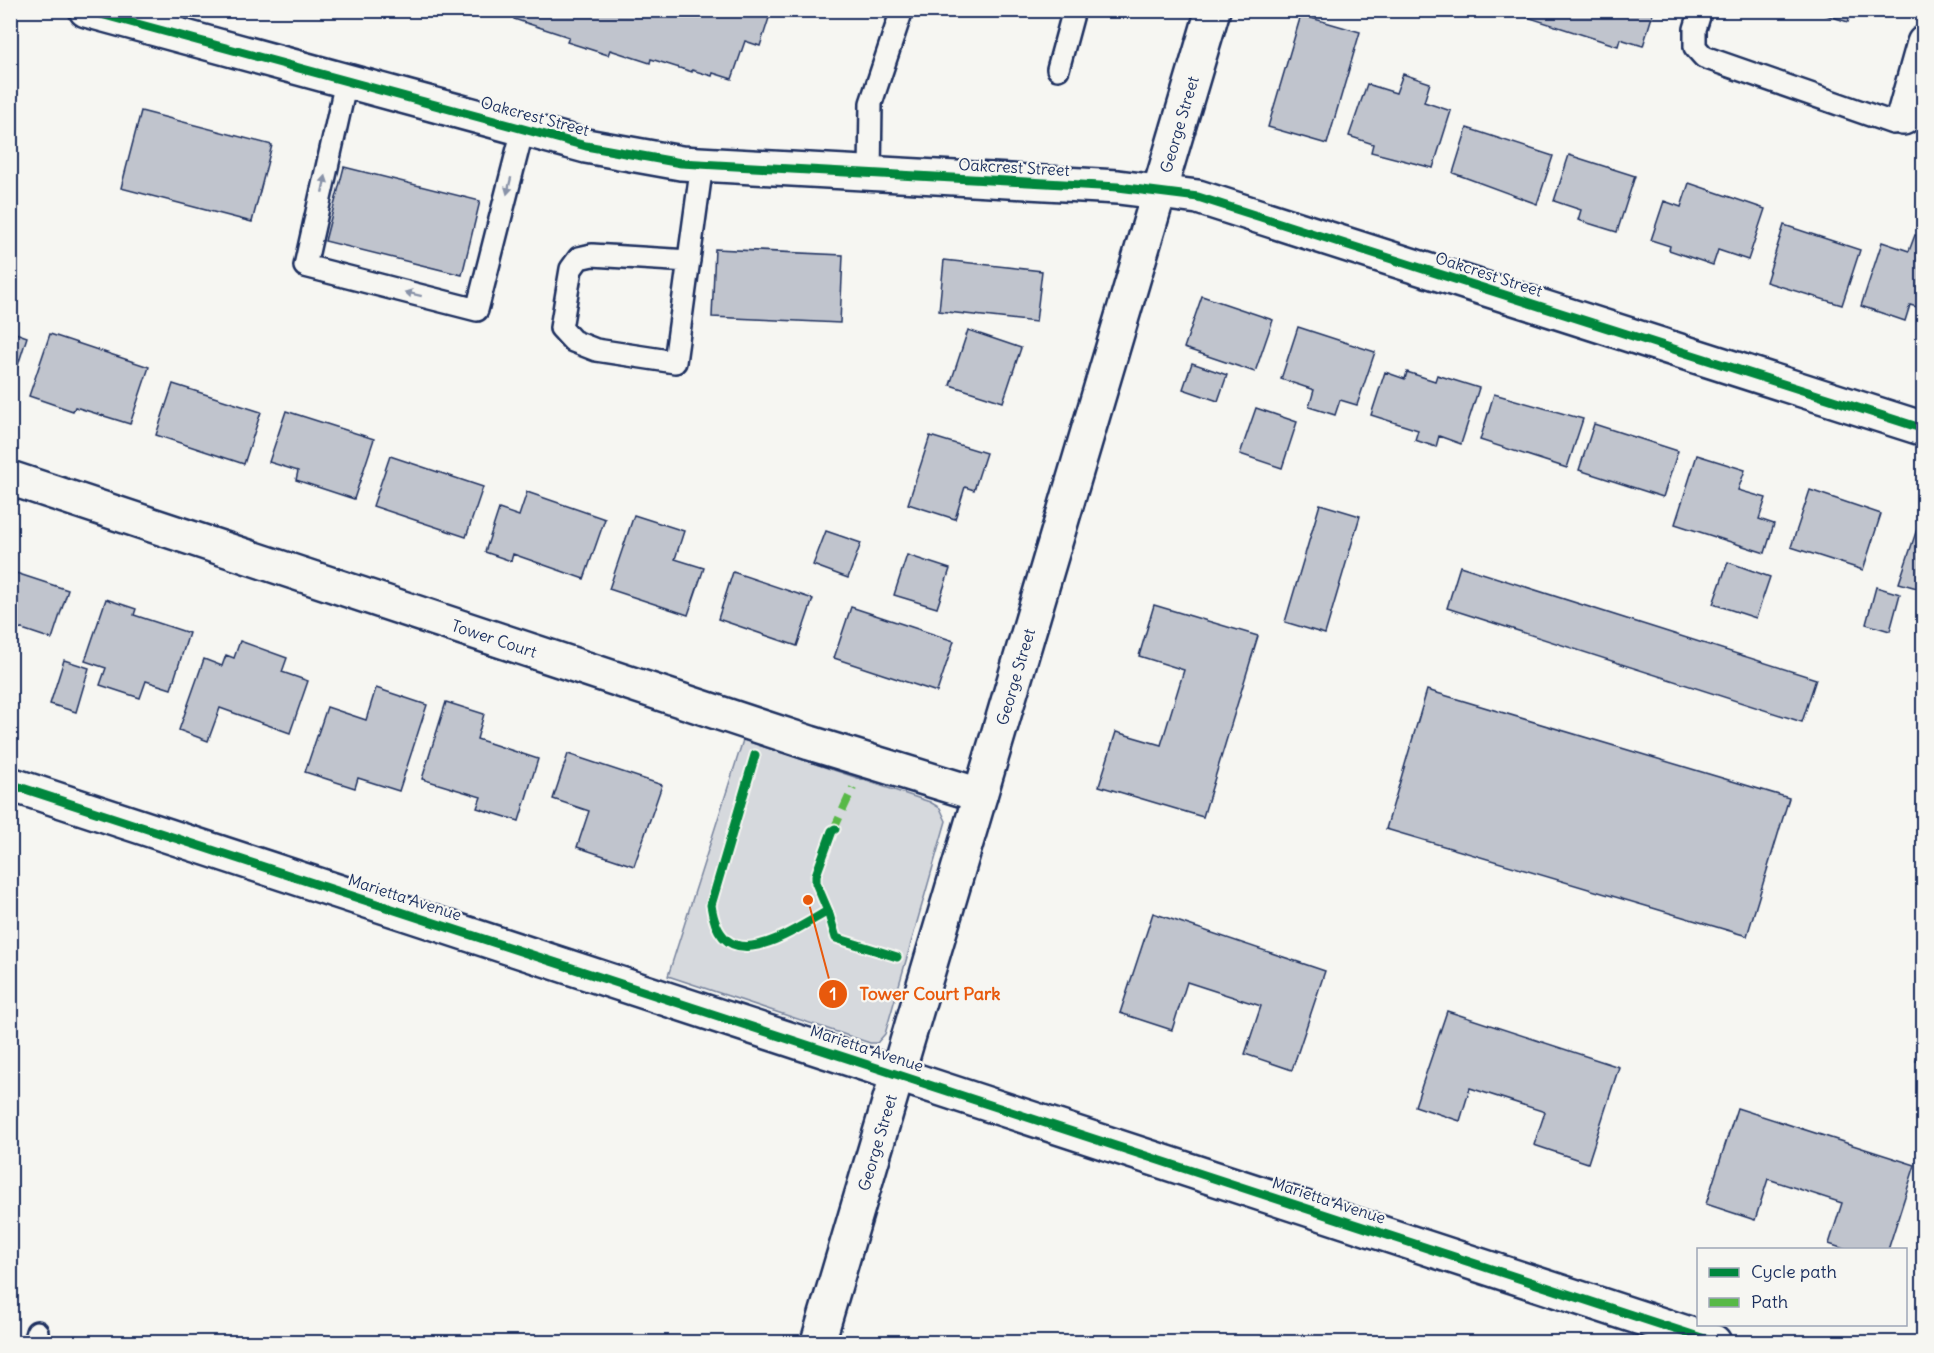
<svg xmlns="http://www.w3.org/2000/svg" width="1934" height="1353" font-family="Delius,sans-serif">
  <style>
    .park { fill: #d6d9dd; stroke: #78849e; stroke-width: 1.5 }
    .building { fill: #c0c4cd; stroke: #1b2f5e; stroke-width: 1.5 }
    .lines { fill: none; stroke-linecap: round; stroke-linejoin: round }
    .service-casing { stroke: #1b2f5e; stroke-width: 26 }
    .minor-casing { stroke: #1b2f5e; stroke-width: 38 }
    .service { stroke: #f6f6f2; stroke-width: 21 }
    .minor { stroke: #f6f6f2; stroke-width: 33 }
    .quiet { stroke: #58b947; stroke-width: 8; stroke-dasharray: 15 8; stroke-linecap: butt }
    .cycleway-casing { stroke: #f6f6f2; stroke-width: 13 }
    .cycleway { stroke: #00873e; stroke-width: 9 }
    .oneway { fill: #8892a8 }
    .labels { text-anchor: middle; stroke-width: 4.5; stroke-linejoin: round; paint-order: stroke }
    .street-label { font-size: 16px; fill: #1b2f5e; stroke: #f6f6f2 }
    .leader { fill: none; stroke: #e8590c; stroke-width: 2 }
    .callout-dot { fill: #e8590c; stroke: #f6f6f2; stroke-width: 2 }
    .mark-label { font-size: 18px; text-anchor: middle; font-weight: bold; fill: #fff }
    .callout-label { font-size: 18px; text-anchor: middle; font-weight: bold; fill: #e8590c; stroke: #f6f6f2; stroke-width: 4.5; stroke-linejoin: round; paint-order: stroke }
  </style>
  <rect width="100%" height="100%" fill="#f6f6f2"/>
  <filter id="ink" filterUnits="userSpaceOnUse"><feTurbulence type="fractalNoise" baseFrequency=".0167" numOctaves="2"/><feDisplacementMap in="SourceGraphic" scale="12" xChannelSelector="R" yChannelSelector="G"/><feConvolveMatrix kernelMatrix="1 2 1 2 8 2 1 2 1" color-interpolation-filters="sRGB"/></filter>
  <g filter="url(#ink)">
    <path class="park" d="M743 740 930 802 940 808 946 821 885 1034 877 1043H870L668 976Z"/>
    <path class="building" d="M516 10H751L769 18 760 46 745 41 732 79 713 73 712 76 692 70V72L651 59 650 63 610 50 608 55 567 42 569 37 514 19Z
      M795 10H817L815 17Z
      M1505 10H1654L1643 46 1620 39 1618 46Z
      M1811 10H1852L1848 22Z
      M1301 15 1360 32 1327 144 1268 127Z
      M1403 74 1430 83 1424 102 1451 111 1433 168 1371 152 1373 144 1349 136 1367 84 1396 93Z
      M141 111 272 145 252 222 121 188Z
      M1467 128 1553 156 1537 204 1453 173Z
      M1569 155 1635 176 1617 232 1578 220 1581 210 1554 201Z
      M344 167 480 201 462 275 325 241Z
      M1689 183 1765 209 1748 260 1718 250 1713 265 1669 250 1670 246 1651 240 1664 201 1681 207Z
      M1784 225 1860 250 1842 305 1766 282Z
      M1915 235 1924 238V309L1910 305 1905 321 1861 306 1882 242 1909 251Z
      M715 249 843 255 840 323 712 317Z
      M944 260 1042 271 1036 322 939 311Z
      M1202 296 1273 320 1255 372 1184 348Z
      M1298 327 1375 352 1357 405 1340 400 1335 415 1309 407 1314 390 1281 379Z
      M968 330 1021 348 1003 402 950 385Z
      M10 331 27 337 11 387H10Z
      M50 334 149 367 130 424 75 407 73 411 29 396Z
      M1192 363 1227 375 1218 401 1183 389Z
      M1385 372 1405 379 1407 372 1435 381 1437 375 1479 388 1461 444 1439 436 1436 447 1415 440 1418 430 1371 415Z
      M173 384 261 412 244 464 156 435Z
      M1494 394 1583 419 1567 468 1480 440Z
      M1256 408 1297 422 1282 468 1240 454Z
      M286 411 374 439 354 499 296 480 298 471 269 462Z
      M1594 424 1678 451 1663 497 1579 470Z
      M930 436 986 453 974 490 965 487 955 519 908 504Z
      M1697 455 1745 470 1738 490 1766 498 1759 519 1774 524 1765 553 1675 524Z
      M390 456 483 487 466 537 373 506Z
      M1810 490 1881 514 1863 570 1791 547Z
      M527 492 605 519 584 579 513 554 511 561 485 552 499 509 519 516Z
      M1320 504 1360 516 1325 634 1285 622Z
      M634 515 684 531 675 559 704 568 688 615 609 589Z
      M1918 526 1924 527V590L1899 583Z
      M826 531 861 543 848 578 813 565Z
      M907 555 950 569 937 608 894 595Z
      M1728 562 1770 577 1756 618 1713 604Z
      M1460 566 1816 679 1802 722 1447 608Z
      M10 571 68 590 52 639 10 625Z
      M733 572 813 599 797 646 718 619Z
      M1876 587 1900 594 1890 631 1866 624Z
      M106 599 136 609 134 615 189 633 171 689 146 681 140 698 100 685 106 668 85 661Z
      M1154 605 1258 636 1203 817 1099 786 1116 732 1161 745 1184 670 1139 656Z
      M851 607 954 641 937 692 834 658Z
      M240 641 287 658 282 672 308 681 290 733 220 708 208 741 179 730 204 659 222 666 226 655 234 658Z
      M64 660 89 668 76 712 50 704Z
      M376 688 427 705 399 791 358 778 355 788 305 772 327 707 366 720Z
      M1427 690 1789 798 1747 936 1386 829Z
      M446 702 484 714 477 739 538 759 519 821 477 808 481 797 422 779Z
      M568 754 662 785 634 866 577 847 589 811 553 799Z
      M1153 913 1325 971 1292 1070 1245 1054 1261 1006 1187 982 1172 1030 1120 1013Z
      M1447 1011 1619 1067 1588 1163 1534 1145 1545 1112 1470 1088 1460 1121 1415 1106Z
      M1924 1036V1064L1916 1061Z
      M1737 1108 1915 1165 1888 1250H1847L1829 1244 1842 1203 1768 1179 1755 1220 1706 1204Z"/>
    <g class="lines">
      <g class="service-casing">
        <path id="service" d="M1701 10 1695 29V47L1704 57 1893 123 1903 118
          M1058 69 1074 10
          M346 82 305 266 477 310 523 129
          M870 174 871 103 902 10
          M689 261 592 255 579 258 571 269 561 328 573 341 596 350 675 362 702 164
          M34 1342 37 1332"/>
      </g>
      <g class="minor-casing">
        <g id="minor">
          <path d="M86 10 586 146 681 163 1118 187 1198 197 1924 429"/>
          <path d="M1903 118 1924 43"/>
          <path id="s1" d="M10 478 810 743 980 795"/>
          <path d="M10 784 1714 1342"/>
          <path id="s2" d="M818 1342 1213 10"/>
        </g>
      </g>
      <use href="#service" class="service"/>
      <use href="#minor" class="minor"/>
      <path class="quiet" d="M833 831 853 788"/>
      <g class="cycleway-casing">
        <path id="cycleway" d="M86 10 586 146 681 163 1118 187 1198 197 1924 429
          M755 755 711 905C722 982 790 932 828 911L836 938 897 957
          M10 784 1714 1342
          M828 911 816 883V875L832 831 835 829"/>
      </g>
      <use href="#cycleway" class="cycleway"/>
    </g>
    <defs><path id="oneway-solid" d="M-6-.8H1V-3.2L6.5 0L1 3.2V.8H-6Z" transform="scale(1.5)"/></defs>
    <g class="oneway">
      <use href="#oneway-solid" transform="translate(324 184) rotate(-78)"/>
      <use href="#oneway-solid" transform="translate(509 186) rotate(104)"/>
      <use href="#oneway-solid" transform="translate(413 294) rotate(-166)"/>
    </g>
  </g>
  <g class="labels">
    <g class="street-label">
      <text transform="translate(535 116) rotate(15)" y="6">Oakcrest Street</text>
      <text dy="6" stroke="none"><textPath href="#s2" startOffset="1270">George Street</textPath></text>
      <text transform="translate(1014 167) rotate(3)" y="6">Oakcrest Street</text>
      <text transform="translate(1489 274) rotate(18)" y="6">Oakcrest Street</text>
      <text dy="6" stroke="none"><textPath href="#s1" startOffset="510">Tower Court</textPath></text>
      <text dy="6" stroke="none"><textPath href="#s2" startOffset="694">George Street</textPath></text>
      <text transform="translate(405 897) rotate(18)" y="6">Marietta Avenue</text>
      <text transform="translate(867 1048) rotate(18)" y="6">Marietta Avenue</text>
      <text dy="6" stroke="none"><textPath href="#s2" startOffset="208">George Street</textPath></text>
      <text transform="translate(1329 1200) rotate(18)" y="6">Marietta Avenue</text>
    </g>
  </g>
  <path class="leader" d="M808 900L833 994"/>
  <g class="callout-dot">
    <circle cx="808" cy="900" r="6"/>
    <circle cx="833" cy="994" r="15"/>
  </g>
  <g class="mark-label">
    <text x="833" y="1000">1</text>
  </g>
  <g class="callout-label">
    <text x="930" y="1000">Tower Court Park</text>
  </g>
  <rect width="1934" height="1353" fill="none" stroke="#f6f6f2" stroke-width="36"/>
  <rect x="18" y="18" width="1898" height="1317" fill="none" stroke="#1b2f5e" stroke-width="2" filter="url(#ink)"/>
  <rect x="1697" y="1248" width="210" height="78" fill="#f6f6f2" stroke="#9ea6b7" stroke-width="1.5"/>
  <rect x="1709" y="1268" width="30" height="9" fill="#00873e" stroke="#9ea6b7" stroke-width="1.5"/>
  <text x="1751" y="1278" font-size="18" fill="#1b2f5e">Cycle path</text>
  <rect x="1709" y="1298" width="30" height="9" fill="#58b947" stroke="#9ea6b7" stroke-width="1.5"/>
  <text x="1751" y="1308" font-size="18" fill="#1b2f5e">Path</text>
</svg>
